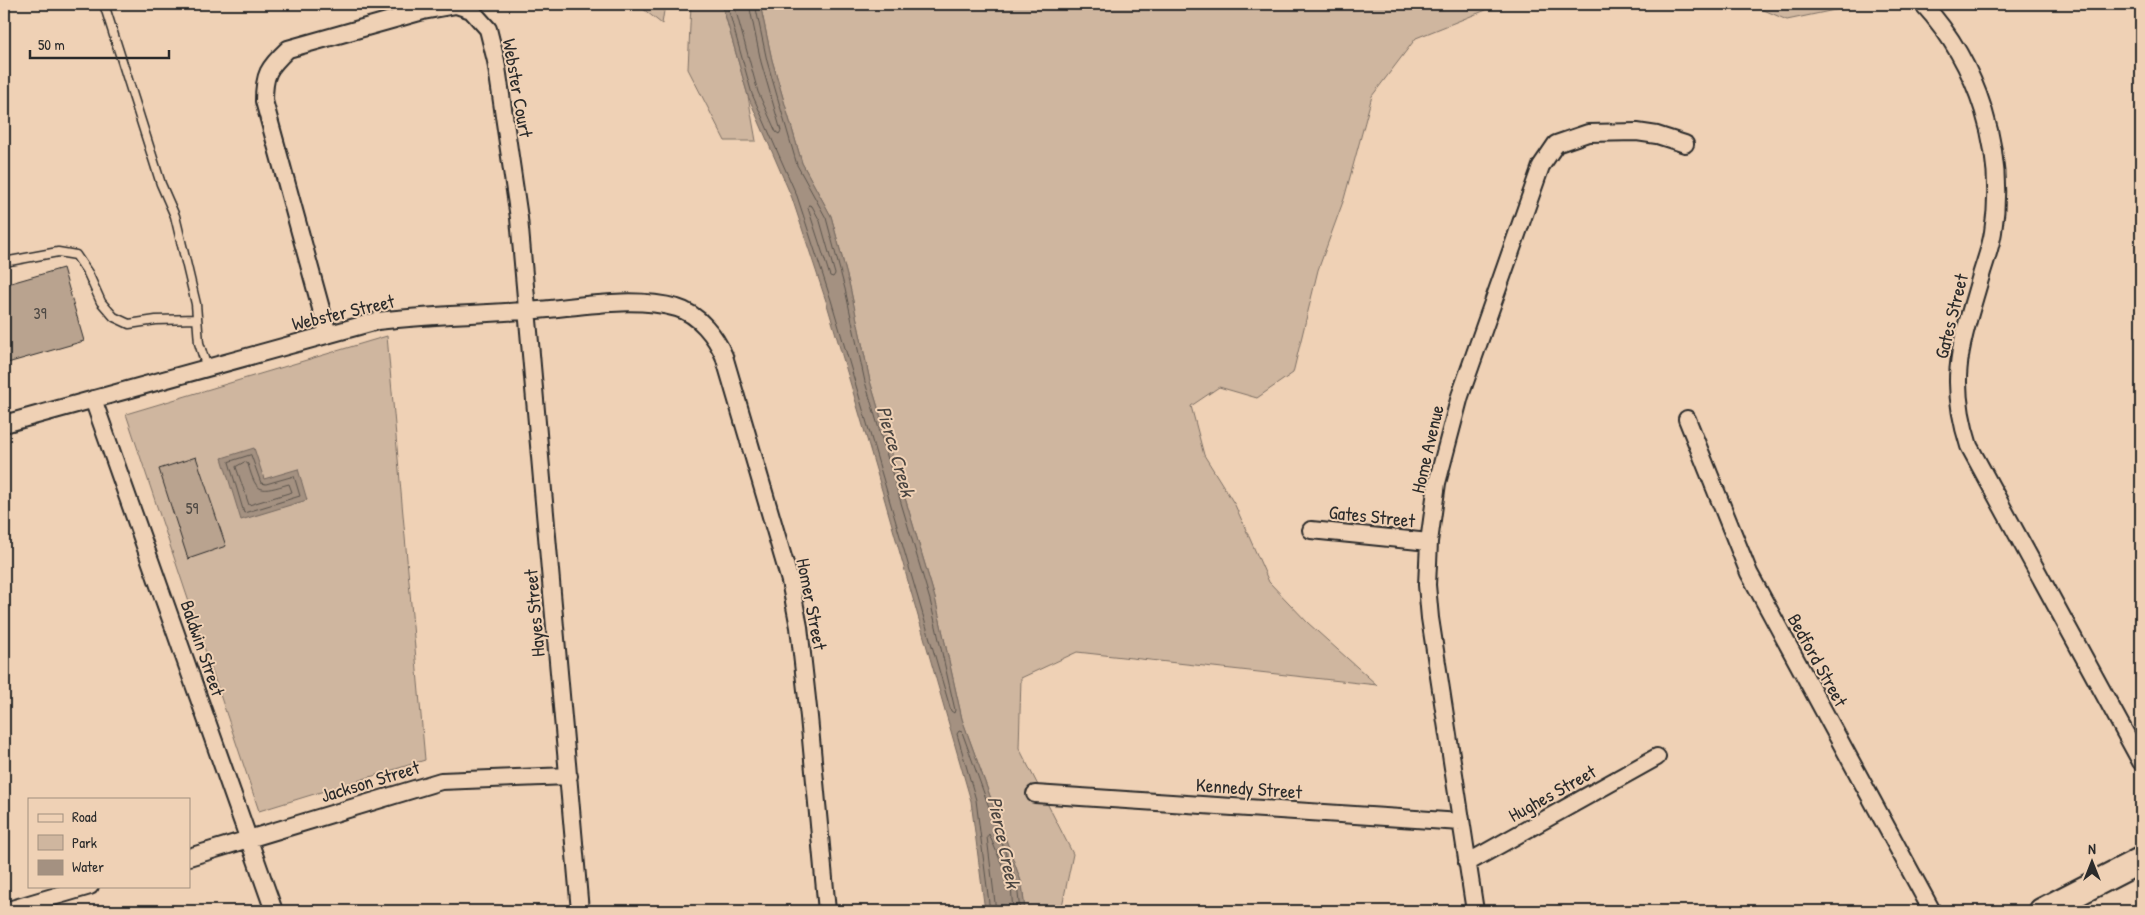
<svg xmlns="http://www.w3.org/2000/svg" width="2145" height="915" font-family="'Patrick Hand',sans-serif">
  <style>
    .green { fill: #cfb69f; stroke: #7d7065 }
    .water { fill: #a49181; stroke: #74685f }
    .lines { fill: none; stroke-linecap: round; stroke-linejoin: round }
    .shore { stroke: #5b544d; stroke-width: 1 }
    .building { fill: #b9a38f; stroke: #2b2b2b }
    .lane-casing { stroke: #2b2b2b; stroke-width: 11 }
    .street-casing { stroke: #2b2b2b; stroke-width: 20 }
    .primary-casing { stroke: #2b2b2b; stroke-width: 29 }
    .lane { stroke: #efd1b5; stroke-width: 8 }
    .street { stroke: #efd1b5; stroke-width: 16 }
    .primary { stroke: #efd1b5; stroke-width: 25 }
    .labels { text-anchor: middle; stroke-width: 4; stroke-linejoin: round; paint-order: stroke }
    .number-label { font-size: 16px; fill: #4e4944 }
    .street-label { font-size: 19px; fill: #2b2b2b; stroke: #efd1b5 }
    .water-label { font-size: 20px; font-style: italic; fill: #494440; stroke: #efd1b5 }
  </style>
  <rect width="100%" height="100%" fill="#efd1b5"/>
  <filter id="ink" filterUnits="userSpaceOnUse"><feTurbulence type="fractalNoise" baseFrequency=".02" numOctaves="2"/><feDisplacementMap in="SourceGraphic" scale="10" xChannelSelector="R" yChannelSelector="G"/><feConvolveMatrix kernelMatrix="1 2 1 2 8 2 1 2 1" color-interpolation-filters="sRGB"/></filter>
  <g filter="url(#ink)">
    <path class="green" d="M637 4H665L662 24Z
      M691 4H722L748 96 756 141H725L688 69Z
      M760 4H1487L1486 10 1416 38 1372 96 1344 199 1318 270 1293 373 1257 398 1219 387 1191 406 1204 455 1235 505 1269 582 1308 623 1377 685 1077 652 1021 678 1019 748 1073 854 1061 911H1025L1022 884 962 719 935 598 870 381 850 287 831 216 802 163 772 60Z
      M1750 4H1846L1844 8 1787 20Z
      M387 336 425 760 259 811 126 414Z"/>
    <path class="water" d="M722 4H760L772 60 802 163 831 216 850 287 870 381 935 598 962 719 1022 884 1025 911H985L971 801 877 473 826 301 792 198 748 96Z
      M254 448 264 479 298 469 307 500 241 520 222 458Z"/>
    <g class="lines">
      <path class="shore" d="M727 4 752 94 797 196 831 300 951 711 954 713 955 710 930 600 865 382 845 289 826 218 797 165 767 61 755 4
        M734 4 758 92 776 132 779 134 781 131 761 62 749 4
        M809 205 812 206 820 221 835 274 833 277 830 276 808 208Z
        M251 455 261 483 266 484 294 476 300 496 244 513 229 462Z
        M245 462 248 464C257 495 260 492 289 484L292 492 249 505 236 467Z
        M990 911 976 800 957 734 959 731 962 732 1017 885 1020 911
        M996 911 987 837 989 834 1011 886 1013 911"/>
    </g>
    <path class="building" d="M63 268 84 341 4 364V285Z
      M196 457 226 546 188 559 159 469Z"/>
    <g class="lines">
      <g class="lane-casing">
        <path id="lane" d="M104 4 161 184 175 216 196 304 199 343 207 368
          M4 262 58 252 76 255 88 273 101 302 114 317 129 324 156 320 197 319"/>
      </g>
      <g class="street-casing">
        <path id="street" d="M1923 4C1978 64 2006 151 1993 232 1991 246 1986 259 1982 272 1963 340 1946 375 1969 446L2141 762
          M328 334 264 101C264 74 268 68 288 49L423 11 456 5 471 10 488 29 496 61 519 218 580 911
          M93 399 274 911
          M1687 419 1749 573 1932 911
          M4 424 377 321C427 315 476 314 526 311 574 308 629 295 677 308 699 314 716 337 724 356L790 581 799 627 809 717 827 911
          M1311 530 1429 542
          M1035 794 1461 822
          M189 857 441 781 569 776
          M1467 863 1657 757
          M5 911 90 886
          M1475 911 1430 618 1427 585 1429 542 1437 483 1460 396 1541 166 1556 144 1588 133 1637 132 1657 135 1685 144"/>
      </g>
      <g class="primary-casing">
        <path id="primary" d="M2042 911 2141 860"/>
      </g>
      <use href="#lane" class="lane"/>
      <use href="#street" class="street"/>
      <use href="#primary" class="primary"/>
    </g>
  </g>
  <g class="labels">
    <g class="number-label">
      <text x="40" y="319">39</text>
      <text x="192" y="514">59</text>
    </g>
    <g class="street-label">
      <text transform="translate(518 88) rotate(80)" y="7">Webster Court</text>
      <text transform="translate(343 312) rotate(-13)" y="7">Webster Street</text>
      <text transform="translate(1951 316) rotate(-76)" y="7">Gates Street</text>
      <text transform="translate(1427 449) rotate(-77)" y="7">Home Avenue</text>
      <text transform="translate(1372 516) rotate(6)" y="7">Gates Street</text>
      <text transform="translate(812 604) rotate(79)" y="7">Homer Street</text>
      <text transform="translate(534 613) rotate(-95)" y="7">Hayes Street</text>
      <text transform="translate(203 648) rotate(71)" y="7">Baldwin Street</text>
      <text transform="translate(1818 660) rotate(61)" y="7">Bedford Street</text>
      <text transform="translate(370 781) rotate(-17)" y="7">Jackson Street</text>
      <text transform="translate(1249 788) rotate(4)" y="7">Kennedy Street</text>
      <text transform="translate(1552 793) rotate(-29)" y="7">Hughes Street</text>
    </g>
    <g class="water-label">
      <text transform="translate(896 451) rotate(74)" y="7">Pierce Creek</text>
      <text transform="translate(1004 842) rotate(78)" y="7">Pierce Creek</text>
    </g>
  </g>
  <rect width="2145" height="915" fill="none" stroke="#efd1b5" stroke-width="20"/>
  <rect x="10" y="10" width="2125" height="895" fill="none" stroke="#2b2b2b" stroke-width="2" filter="url(#ink)"/>
  <rect x="28" y="798" width="162" height="90" fill="#efd1b5" stroke="#a18f7e"/>
  <rect x="38" y="814" width="25" height="8" fill="#efd1b5" stroke="#a18f7e"/>
  <text x="72" y="822" font-size="15" fill="#2b2b2b">Road</text>
  <rect x="38" y="835" width="25" height="15" fill="#cfb69f" stroke="#a18f7e"/>
  <text x="72" y="848" font-size="15" fill="#2b2b2b">Park</text>
  <rect x="38" y="860" width="25" height="15" fill="#a49181" stroke="#a18f7e"/>
  <text x="72" y="872" font-size="15" fill="#2b2b2b">Water</text>
  <g transform="translate(2092 862)" stroke="#efd1b5" stroke-width="4" paint-order="stroke">
  <path d="M0-4L9 19L0 12L-9 19Z" fill="#2b2b2b"/>
  <text y="-8" font-size="14" font-weight="bold" text-anchor="middle" fill="#2b2b2b">N</text>
  </g>
  <path d="M30 50v8h139v-8" fill="none" stroke="#2b2b2b" stroke-width="2.5"/>
  <text x="38" y="50" font-size="15" fill="#2b2b2b" stroke="#efd1b5" stroke-width="4" paint-order="stroke">50 m</text>
</svg>
